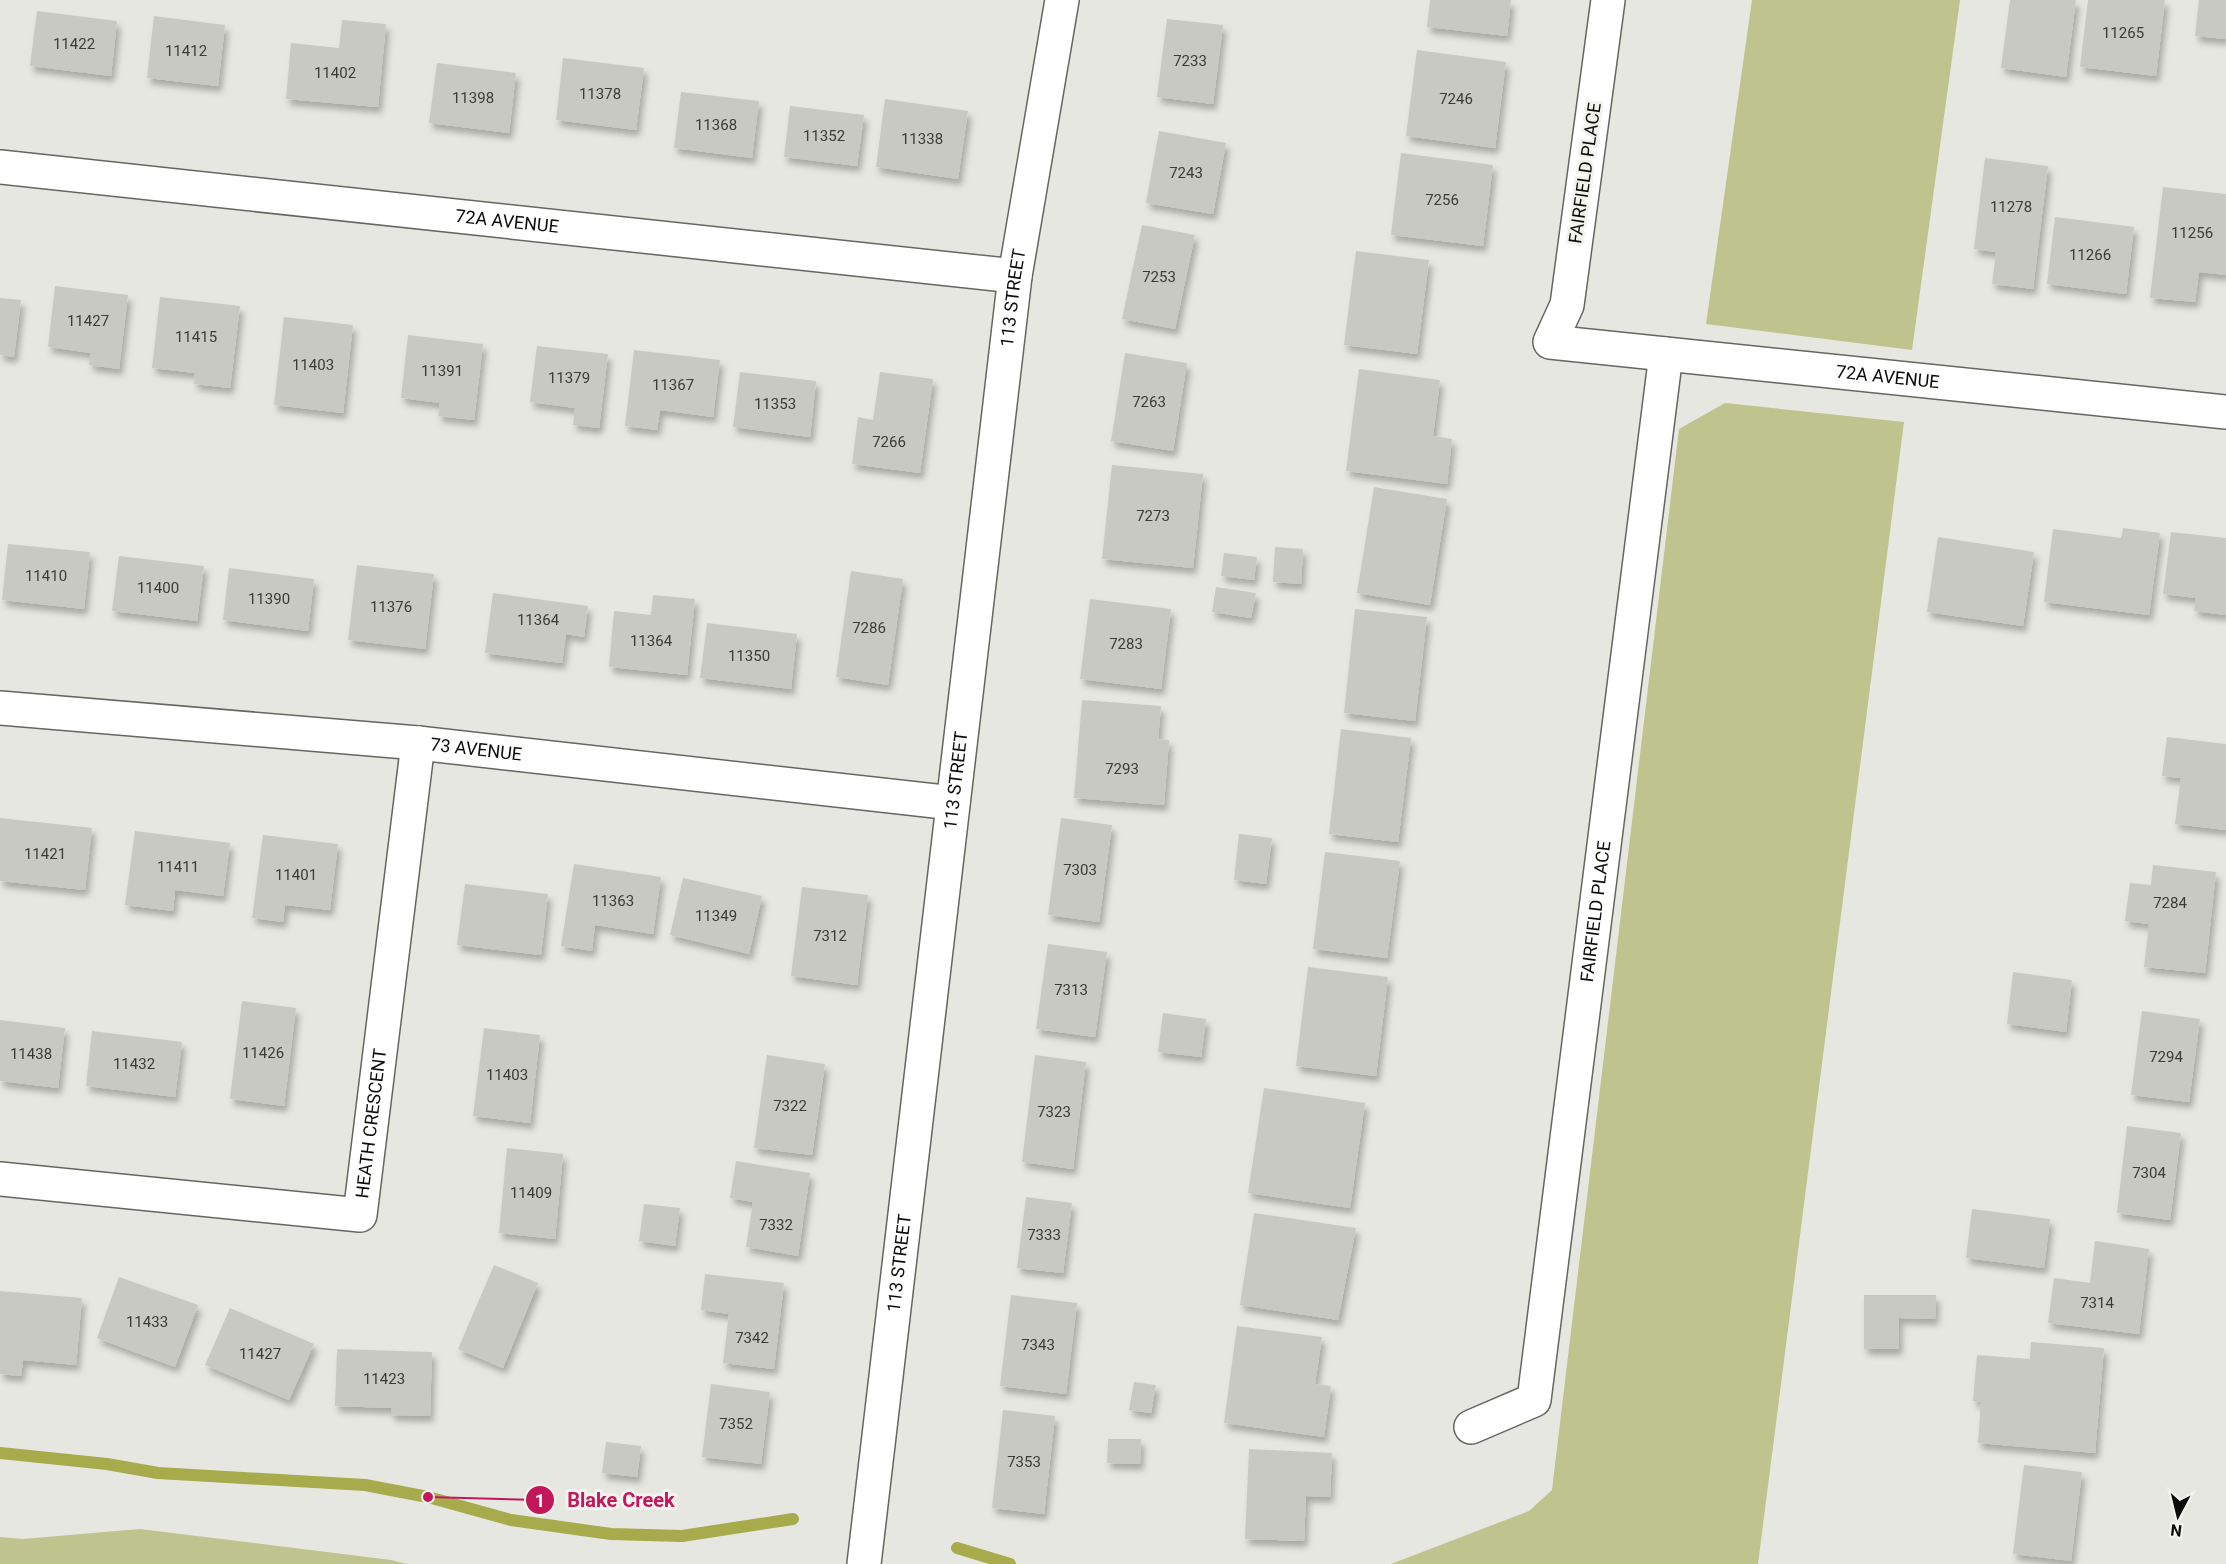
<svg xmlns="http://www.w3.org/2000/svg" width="2226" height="1564" font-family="Roboto,sans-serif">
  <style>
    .green { fill: #bfc38d }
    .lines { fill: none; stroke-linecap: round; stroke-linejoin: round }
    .stream { stroke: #a7ab4b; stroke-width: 12 }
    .building { fill: #c9c9c3; filter: url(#shadow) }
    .street-casing { stroke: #656660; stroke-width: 36 }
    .street { stroke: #fff; stroke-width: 33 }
    .labels { text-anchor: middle; stroke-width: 6; stroke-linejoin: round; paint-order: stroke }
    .number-label { font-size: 15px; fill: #3b3b38 }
    .street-label { font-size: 18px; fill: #0c0c0a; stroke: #f4f4ee }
    .leader { fill: none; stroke: #c2185b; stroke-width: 2 }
    .callout-dot { fill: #c2185b; stroke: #f4f4ee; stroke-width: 2 }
    .mark-label { font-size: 18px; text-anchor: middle; font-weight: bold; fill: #fff }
    .callout-label { font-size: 20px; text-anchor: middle; font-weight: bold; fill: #c2185b; stroke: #f4f4ee; stroke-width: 6; stroke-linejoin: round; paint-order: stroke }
  </style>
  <defs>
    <filter id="shadow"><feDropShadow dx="3.5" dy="6" stdDeviation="3" flood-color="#0004"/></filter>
  </defs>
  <rect width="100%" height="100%" fill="#e6e7e1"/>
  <path class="green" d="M1752 0H1960L1912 350 1706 324Z
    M1725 403 1904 422 1758 1564H1391L1529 1511 1552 1490 1679 429Z
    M140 1529 391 1560 407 1564H0V1537L23 1539Z"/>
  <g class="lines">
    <path class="stream" d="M0 1453 107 1464 158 1473 365 1485 428 1497 511 1520 611 1534 682 1536 793 1519
      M957 1548 1010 1564"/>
  </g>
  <path class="building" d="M1430 0H1511L1507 36 1427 27Z
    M2010 0H2076L2066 77 2001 68Z
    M2088 0H2165L2156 76 2080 67Z
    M2199 0H2226V39L2195 36Z
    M37 11 117 21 111 76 30 66Z
    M154 16 225 25 218 86 147 78Z
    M1167 19 1223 25 1213 104 1157 97Z
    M342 20 386 24 378 107 286 99 291 43 339 48Z
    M1417 50 1506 62 1495 148 1406 136Z
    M563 58 644 68 636 130 556 120Z
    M437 63 516 73 509 133 429 123Z
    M681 92 759 101 752 158 674 148Z
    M885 99 968 111 958 179 876 167Z
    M790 106 864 115 857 166 784 157Z
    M1159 131 1226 143 1213 214 1146 203Z
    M1401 153 1493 165 1483 246 1391 235Z
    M1985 158 2048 166 2033 289 1992 284 1996 252 1974 249Z
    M2163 187 2226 194V275L2199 272 2195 302 2150 298Z
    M2055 217 2134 227 2126 294 2047 284Z
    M1142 225 1195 235 1175 329 1122 319Z
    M1356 251 1429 260 1417 354 1344 345Z
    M55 286 128 295 119 369 89 365 91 353 48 347Z
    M160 297 240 306 230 388 194 384 195 373 152 368Z
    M0 298 21 300 14 357 0 355Z
    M284 317 353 325 343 413 274 405Z
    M408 335 483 344 474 420 438 416 440 403 401 398Z
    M537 346 608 354 599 428 573 425 575 408 530 402Z
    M634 350 720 360 713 417 660 410 657 430 625 426Z
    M1125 353 1187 363 1173 451 1111 441Z
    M1359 369 1440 380 1433 436 1452 439 1447 484 1346 471Z
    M740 372 816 381 810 437 733 427Z
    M880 372 933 379 920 473 852 464 858 417 873 420Z
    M1112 465 1203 474 1193 568 1102 559Z
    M1374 487 1447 499 1430 605 1357 593Z
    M2123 528 2160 533 2149 615 2044 602 2053 529 2121 538Z
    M2171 532 2226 538V615L2194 611 2196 598 2163 594Z
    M1938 537 2034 552 2023 626 1927 612Z
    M8 544 90 552 84 609 2 600Z
    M1275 547 1303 549 1301 584 1273 582Z
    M1224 553 1257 557 1254 580 1221 576Z
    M119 556 204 566 197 621 112 611Z
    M357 565 434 574 425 649 348 640Z
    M229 568 314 579 308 631 223 620Z
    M851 571 903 579 888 685 836 677Z
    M1216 587 1256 593 1251 618 1212 612Z
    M493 593 588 606 584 637 566 634 562 663 485 653Z
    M653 595 695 599 687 675 609 667 614 611 651 615Z
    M1090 599 1171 609 1161 689 1080 679Z
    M1355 609 1427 617 1415 721 1344 713Z
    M707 623 797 634 791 689 700 678Z
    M1082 700 1161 706 1158 739 1169 740 1164 805 1074 798Z
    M1341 729 1411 738 1398 842 1329 834Z
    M2167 737 2226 744V830L2175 824 2181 778 2162 776Z
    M0 818 92 828 85 890 0 881Z
    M1061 818 1112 825 1099 922 1048 915Z
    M135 831 230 843 223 896 175 890 173 911 125 905Z
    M1239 834 1272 838 1266 884 1234 880Z
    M263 835 338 844 330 910 285 905 283 922 252 918Z
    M1325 852 1400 861 1387 958 1313 949Z
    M574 864 661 877 653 934 595 925 592 951 561 946Z
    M2153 865 2216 872 2205 973 2144 967 2149 924 2125 921 2130 883 2151 885Z
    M683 878 762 896 749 954 670 935Z
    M465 884 548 894 541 955 457 945Z
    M802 887 868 895 857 985 791 976Z
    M1048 944 1107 952 1095 1037 1036 1029Z
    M1308 967 1388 977 1376 1076 1296 1066Z
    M2013 972 2072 980 2066 1032 2007 1024Z
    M242 1001 296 1008 284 1106 230 1099Z
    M2142 1011 2200 1019 2189 1102 2131 1095Z
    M1163 1013 1206 1019 1201 1057 1158 1052Z
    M0 1020 65 1028 58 1088 0 1081Z
    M484 1028 540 1035 530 1123 473 1116Z
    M92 1031 182 1042 175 1097 86 1086Z
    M767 1055 825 1064 812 1155 754 1148Z
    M1035 1055 1086 1062 1073 1169 1022 1162Z
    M1264 1088 1365 1103 1350 1208 1248 1193Z
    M2127 1126 2181 1133 2170 1220 2117 1213Z
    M507 1148 563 1154 555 1239 499 1233Z
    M736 1161 810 1173 798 1256 746 1247 753 1202 730 1198Z
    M1026 1197 1072 1203 1063 1273 1017 1268Z
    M644 1204 680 1208 675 1246 639 1241Z
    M1972 1209 2050 1219 2044 1268 1966 1258Z
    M1254 1213 1356 1228 1338 1320 1240 1305Z
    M2095 1241 2149 1249 2139 1334 2048 1323 2054 1278 2090 1283Z
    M494 1265 538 1283 503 1368 458 1349Z
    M705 1274 784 1283 774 1369 723 1363 729 1314 701 1310Z
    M119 1277 198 1305 175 1367 97 1338Z
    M0 1291 82 1298 76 1365 23 1360 21 1376 0 1374Z
    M1011 1295 1077 1303 1066 1394 1000 1386Z
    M1864 1295H1936L1935 1319 1899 1318V1349H1864Z
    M230 1308 314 1344 289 1400 205 1365Z
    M1237 1326 1322 1337 1315 1384 1331 1386 1324 1437 1224 1423Z
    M2031 1342 2104 1348 2095 1453 1978 1443 1981 1402 1973 1401 1977 1355 2030 1359Z
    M337 1349 432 1352 430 1416 391 1415V1408L335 1406Z
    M1134 1382 1156 1385 1151 1413 1129 1410Z
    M711 1384 770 1392 761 1464 702 1457Z
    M1003 1410 1055 1416 1044 1514 992 1508Z
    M1108 1439H1141L1140 1464 1107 1463Z
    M606 1442 641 1446 637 1477 602 1473Z
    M1249 1449 1332 1453 1330 1497 1306 1496 1304 1541 1245 1539Z
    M2024 1465 2082 1472 2071 1561 2013 1554Z"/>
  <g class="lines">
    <g class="street-casing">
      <g id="street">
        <path id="s1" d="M1608 0 1567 305 1550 342 2226 412"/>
        <path id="s2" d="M0 167 1015 276"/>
        <path id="s3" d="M0 708 418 743 953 803"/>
        <path id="s4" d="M0 1179 360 1215 418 743"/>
        <path id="s5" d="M1471 1427 1534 1400 1666 354"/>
        <path id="s6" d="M864 1564 1015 276 1062 0"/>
      </g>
    </g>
    <use href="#street" class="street"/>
  </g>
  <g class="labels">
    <g class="number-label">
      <text x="2123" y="38">11265</text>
      <text x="74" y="49">11422</text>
      <text x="186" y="56">11412</text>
      <text x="1190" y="66">7233</text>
      <text x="335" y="78">11402</text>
      <text x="600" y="99">11378</text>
      <text x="473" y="103">11398</text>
      <text x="1456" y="104">7246</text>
      <text x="716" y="130">11368</text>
      <text x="824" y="141">11352</text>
      <text x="922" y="144">11338</text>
      <text x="1186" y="178">7243</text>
      <text x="1442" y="205">7256</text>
      <text x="2011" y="212">11278</text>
      <text x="2192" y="238">11256</text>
      <text x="2090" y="260">11266</text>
      <text x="1159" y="282">7253</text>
      <text x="88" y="326">11427</text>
      <text x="196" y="342">11415</text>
      <text x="313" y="370">11403</text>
      <text x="442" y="376">11391</text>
      <text x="569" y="383">11379</text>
      <text x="673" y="390">11367</text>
      <text x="1149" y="407">7263</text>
      <text x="775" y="409">11353</text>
      <text x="889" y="447">7266</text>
      <text x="1153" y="521">7273</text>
      <text x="46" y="581">11410</text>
      <text x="158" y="593">11400</text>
      <text x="269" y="604">11390</text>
      <text x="391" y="612">11376</text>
      <text x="538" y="625">11364</text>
      <text x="869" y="633">7286</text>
      <text x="651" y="646">11364</text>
      <text x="1126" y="649">7283</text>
      <text x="749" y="661">11350</text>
      <text x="1122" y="774">7293</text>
      <text x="45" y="859">11421</text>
      <text x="178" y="872">11411</text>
      <text x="1080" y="875">7303</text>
      <text x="296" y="880">11401</text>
      <text x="613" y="906">11363</text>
      <text x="2170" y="908">7284</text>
      <text x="716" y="921">11349</text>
      <text x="830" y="941">7312</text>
      <text x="1071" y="995">7313</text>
      <text x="263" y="1058">11426</text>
      <text x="31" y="1059">11438</text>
      <text x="2166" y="1062">7294</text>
      <text x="134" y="1069">11432</text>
      <text x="507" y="1080">11403</text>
      <text x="790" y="1111">7322</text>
      <text x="1054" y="1117">7323</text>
      <text x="2149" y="1178">7304</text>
      <text x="531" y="1198">11409</text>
      <text x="776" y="1230">7332</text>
      <text x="1044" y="1240">7333</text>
      <text x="2097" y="1308">7314</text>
      <text x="147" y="1327">11433</text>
      <text x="752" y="1343">7342</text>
      <text x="1038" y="1350">7343</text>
      <text x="260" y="1359">11427</text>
      <text x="384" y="1384">11423</text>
      <text x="736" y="1429">7352</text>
      <text x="1024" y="1467">7353</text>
    </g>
    <g class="street-label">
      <text transform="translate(1585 173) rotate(-82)" y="6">FAIRFIELD PLACE</text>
      <text dy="6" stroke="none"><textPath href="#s2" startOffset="510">72A AVENUE</textPath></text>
      <text dy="6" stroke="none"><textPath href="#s6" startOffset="1275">113 STREET</textPath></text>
      <text dy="6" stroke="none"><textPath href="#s1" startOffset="688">72A AVENUE</textPath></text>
      <text dy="6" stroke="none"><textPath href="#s3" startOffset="478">73 AVENUE</textPath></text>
      <text dy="6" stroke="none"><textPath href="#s6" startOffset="789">113 STREET</textPath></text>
      <text dy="6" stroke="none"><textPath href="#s5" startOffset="561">FAIRFIELD PLACE</textPath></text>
      <text dy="6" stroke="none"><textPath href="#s4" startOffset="454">HEATH CRESCENT</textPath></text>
      <text dy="6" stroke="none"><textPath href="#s6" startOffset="303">113 STREET</textPath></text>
    </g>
  </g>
  <path class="leader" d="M428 1497L540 1500"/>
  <g class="callout-dot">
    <circle cx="428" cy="1497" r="6"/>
    <circle cx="540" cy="1500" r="15"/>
  </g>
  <g class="mark-label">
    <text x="540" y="1507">1</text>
  </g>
  <g class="callout-label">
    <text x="621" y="1507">Blake Creek</text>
  </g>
  <g transform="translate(2178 1516) rotate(187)" stroke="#f4f4ee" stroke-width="4.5" paint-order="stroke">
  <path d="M0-4.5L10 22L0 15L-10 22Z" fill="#0c0c0a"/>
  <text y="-9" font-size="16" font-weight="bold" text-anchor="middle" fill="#0c0c0a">N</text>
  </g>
</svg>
